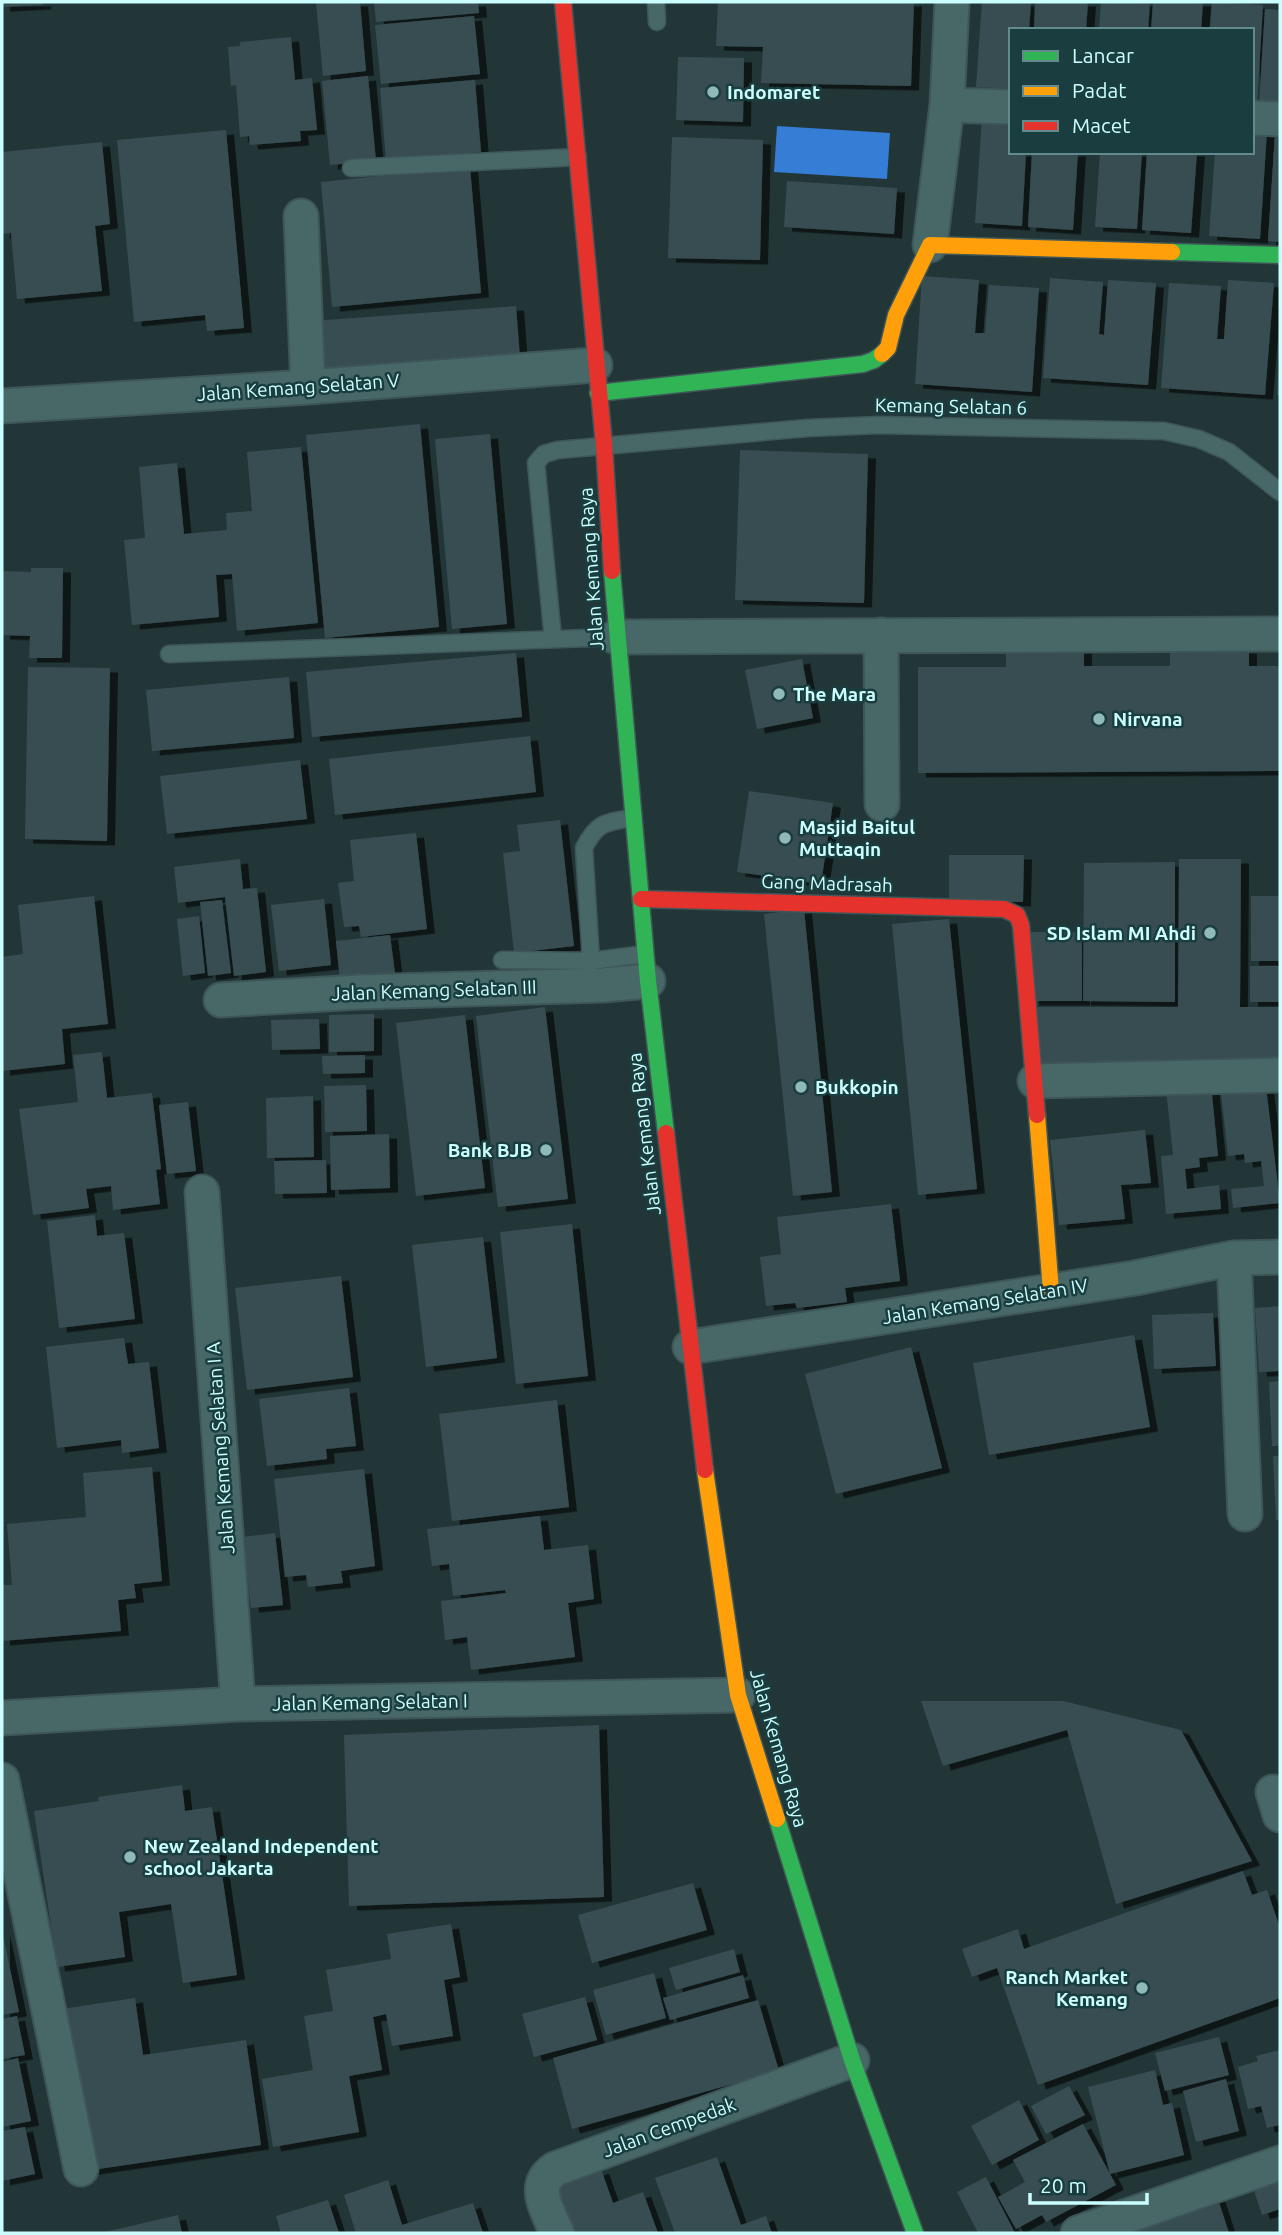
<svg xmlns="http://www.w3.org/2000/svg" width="1282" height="2235" font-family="Ubuntu,sans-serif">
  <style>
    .water { fill: #367dd6 }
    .building { fill: #384d51; filter: url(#shadow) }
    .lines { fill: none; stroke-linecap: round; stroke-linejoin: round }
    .lane-casing { stroke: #3e5657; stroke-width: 19 }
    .street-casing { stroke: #3e5657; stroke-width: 37 }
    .fast-casing { stroke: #3e5657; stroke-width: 19 }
    .slow-casing { stroke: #3e5657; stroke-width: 19 }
    .jam-casing { stroke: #3e5657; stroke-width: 19 }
    .lane { stroke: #486868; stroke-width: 16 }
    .street { stroke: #486868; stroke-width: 33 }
    .fast { stroke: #30b455; stroke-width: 16 }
    .slow { stroke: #ff9f0a; stroke-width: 16 }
    .jam { stroke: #e5322d; stroke-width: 16 }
    .poi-dot { fill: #90b9b9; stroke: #1a3e3f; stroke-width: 2.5 }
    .labels { text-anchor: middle; stroke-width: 5; stroke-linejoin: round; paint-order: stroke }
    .poi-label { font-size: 19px; font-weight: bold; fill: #cbffff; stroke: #1a3e3f; text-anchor: start }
    .street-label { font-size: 19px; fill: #cbffff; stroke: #1a3e3f }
  </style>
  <defs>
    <filter id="shadow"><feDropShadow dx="8" dy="4.5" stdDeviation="0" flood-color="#0009"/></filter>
  </defs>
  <rect width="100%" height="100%" fill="#223637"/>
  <path class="water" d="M777 126 890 133 887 179 774 172Z"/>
  <path class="building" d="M2 2H43V5L2 7Z
    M316 2H360L366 71 323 76Z
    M374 2H478L479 13 376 22Z
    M718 2H914L911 86 761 83 763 47 716 46Z
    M982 2H1031L1029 30H1011V89L976 87Z
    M1035 2H1088L1086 30H1034Z
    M1101 2H1150L1148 30H1099Z
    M1153 2H1203L1201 30H1151Z
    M1212 2 1263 5 1257 105 1252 104V30H1210Z
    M1265 9 1280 10V106L1259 104Z
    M474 16 480 74 381 84 375 25Z
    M291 37 295 80 312 78 317 130 300 131 301 141 250 145 249 136 240 137 236 85 231 86 228 47 240 46V42Z
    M678 57 744 58 743 122 676 120Z
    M368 76 376 161 330 165 322 81Z
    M475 80 481 152 386 160 380 88Z
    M982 117 1011 118V152H1026L1022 226 975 223Z
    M226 130 244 328 207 331 205 315 134 322 117 140Z
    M1252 130 1267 131 1260 239 1209 236 1215 152H1252Z
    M1275 134H1280V242L1268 241Z
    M672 137 763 140 760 260 668 258Z
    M102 142 110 224 95 226 102 291 17 299 11 233 2 234V152Z
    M1032 152H1078L1073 230 1028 227Z
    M1100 152H1142L1137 229 1095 227Z
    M1147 152H1197L1191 233 1142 230Z
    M470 167 481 293 332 307 321 182Z
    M787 181 897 188 894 234 784 227Z
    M922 276 979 280 975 333H985L989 285 1039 288 1032 392 915 384Z
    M1050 278 1103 282 1099 334 1104 335 1108 280 1156 283 1148 385 1043 378Z
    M1228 280 1274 283 1265 395 1161 388 1169 283 1221 286 1217 339H1224Z
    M516 306 520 358 317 373 313 321Z
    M1278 373H1280V395H1277Z
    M420 424 439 627 325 638 306 435Z
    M490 434 507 624 452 629 435 439Z
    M301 447 318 623 237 631 232 574 216 575 219 617 132 625 124 540 145 538 139 467 177 463 184 534 227 530 226 513 252 511 247 452Z
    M740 450 868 454 864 603 735 600Z
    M31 568H63L62 658H29L30 636 2 635V571L31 572Z
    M1084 649V666H1170V649H1249V666H1280V771L918 773V667H1006V650Z
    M516 653 522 717 312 737 306 672Z
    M802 659 813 718 757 729 745 670Z
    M28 667 110 668 107 841 25 839Z
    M289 677 294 738 152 751 146 690Z
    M530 736 536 792 335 815 329 759Z
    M300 760 307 819 167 834 160 776Z
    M749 791 833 803 821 884 737 872Z
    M560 820 574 946 514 953 503 853 520 851 517 825Z
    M416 833 427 929 361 937 359 926 344 927 338 883 354 881 350 840Z
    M949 855H1024L1023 902 949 901Z
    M240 859 243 889 257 888 266 972 234 976 225 897 178 903 174 867Z
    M1179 859H1241L1240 1007H1280V1069L1037 1068V1007H1178Z
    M1175 862V1002L1083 1001 1084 863Z
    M94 896 108 1024 62 1029 65 1064 2 1071V957L23 954 18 905Z
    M1251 896H1280V961H1251Z
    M324 899 331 965 279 971 271 905Z
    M222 900 231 973 208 976 200 902Z
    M804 909 832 1192 793 1196 764 914Z
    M199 916 205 973 183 976 177 919Z
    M949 919 977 1189 918 1195 892 924Z
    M1031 932H1082V1001H1031Z
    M390 935 395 973 340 979 336 941Z
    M1250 966H1280V1002H1250Z
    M545 1007 568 1199 498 1207 476 1016Z
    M374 1014V1051L329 1052V1015Z
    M465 1015 485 1188 416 1196 396 1023Z
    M319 1019 320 1049 272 1050 271 1020Z
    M102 1052 107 1098 152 1093 161 1169 156 1170 160 1204 113 1210 111 1186 86 1189 89 1208 33 1215 19 1109 78 1102 73 1055Z
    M365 1055V1073L323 1074 322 1056Z
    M1265 1079 1280 1203 1233 1208 1231 1189 1264 1186 1261 1161 1245 1163 1244 1154 1228 1156 1220 1084Z
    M1211 1084 1218 1156 1199 1158 1200 1167 1185 1169 1187 1189 1219 1185 1221 1209 1166 1214 1161 1156 1173 1155 1166 1089Z
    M366 1085 367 1131 325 1132 324 1086Z
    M313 1096 314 1157 267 1158 266 1098Z
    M188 1102 196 1171 167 1174 159 1105Z
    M1145 1130 1151 1183 1121 1185 1125 1219 1059 1225 1050 1140Z
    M389 1134 390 1188 331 1190 330 1136Z
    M326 1160 327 1193 275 1194 274 1161Z
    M891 1204 900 1281 845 1288 847 1302 797 1308 795 1303 766 1306 760 1257 781 1254 777 1217Z
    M95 1215 97 1236 124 1233 135 1319 59 1328 47 1221Z
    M572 1224 588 1376 516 1384 500 1232Z
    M483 1237 497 1358 426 1367 412 1245Z
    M341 1276 353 1377 247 1390 235 1288Z
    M1280 1306V1371L1259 1372 1255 1308Z
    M1213 1313 1216 1366 1154 1369 1152 1315Z
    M1134 1335 1150 1427 989 1455 973 1363Z
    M124 1338 128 1364 149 1362 159 1448 122 1453 121 1440 57 1448 46 1347Z
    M911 1347 942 1468 836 1494 805 1374Z
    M1280 1381V1446H1272L1269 1382Z
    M349 1388 356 1446 326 1449 327 1459 267 1466 259 1399Z
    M557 1400 569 1507 452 1521 439 1414Z
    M1273 1456H1280V1520H1276Z
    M152 1467 162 1581 134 1584 136 1598 118 1600 121 1631 2 1641V1585H12L7 1524 86 1517 83 1473Z
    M364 1469 375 1566 341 1571 343 1583 308 1587 306 1575 285 1577 274 1479Z
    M540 1516 544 1550 588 1545 594 1599 568 1603 575 1657 471 1670 467 1637 445 1640 441 1601 506 1593 505 1590 453 1596 449 1564 432 1566 427 1529Z
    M275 1533 283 1605 251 1608 242 1537Z
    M921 1701H1063L1181 1730 1252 1861 1116 1904 1067 1730 943 1766Z
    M599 1725 604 1897 349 1906 344 1735Z
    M182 1785 185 1811 212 1807 237 1975 183 1983 171 1904 119 1912 125 1957 57 1967 34 1811 99 1801 98 1797Z
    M1243 1871 1252 1895 1267 1890 1280 1928V1998L1038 2085 997 1968 972 1977 962 1949 1018 1929 1024 1949Z
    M693 1883 707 1930 592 1963 578 1915Z
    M451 1924 460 1977 444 1980 453 2036 392 2046 386 2014 373 2017 382 2070 349 2076 359 2132 273 2147 262 2079 313 2070 304 2016 333 2011 326 1970 391 1959 387 1934Z
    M2 1930 19 2012 2 2015Z
    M734 1949 740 1972 676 1990 669 1968Z
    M654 1973 666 2018 606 2035 593 1990Z
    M743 1975 749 1998 670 2020 663 1998Z
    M585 1997 597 2040 534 2057 522 2014Z
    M135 1998 143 2055 246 2040 261 2145 85 2171 62 2009Z
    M758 2000 779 2071 572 2129 553 2058Z
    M17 2016 25 2055 2 2059V2019Z
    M1219 2037 1229 2075 1165 2091 1155 2053Z
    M1280 2050V2125L1267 2128 1261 2106 1248 2109 1238 2067 1258 2061 1256 2056Z
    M18 2058 31 2121 2 2127V2062Z
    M1155 2070 1163 2105 1172 2103 1184 2155 1110 2174 1088 2087Z
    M1226 2079 1239 2131 1196 2142 1183 2091Z
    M1069 2086 1085 2115 1046 2134 1031 2106Z
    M1019 2100 1039 2140 992 2165 971 2126Z
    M1083 2124 1116 2185 1046 2222 1042 2215 1016 2229 998 2197 1025 2182 1013 2160Z
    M25 2127 35 2174 2 2181V2131Z
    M717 2157 741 2225 766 2216 772 2233H675L655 2178Z
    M601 2169 613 2203 643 2192 658 2233H567L551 2187Z
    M1280 2175V2209L1262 2215 1252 2184Z
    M986 2177 1015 2233H978L957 2192Z
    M388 2180 402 2225 473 2203 483 2233H356L344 2195Z
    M1217 2196 1229 2233H1119Z
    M328 2200 339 2233H281L276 2216Z
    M178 2215 182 2233H106L105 2232Z"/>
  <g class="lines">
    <g class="lane-casing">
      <path id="lane" d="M656 2 657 22
        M351 168 578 157
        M553 639 536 463 544 454 558 450 808 428 879 425 1164 431 1199 439 1229 452 1280 492
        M169 654 616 637
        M633 818C606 822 597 822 584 848L591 961 645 954
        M502 960 591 961"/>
    </g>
    <g class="street-casing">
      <path id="street" d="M947 105 1011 107
        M1252 118 1280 119
        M301 216 308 387
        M930 245 947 105 952 2
        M2 406 308 387 595 365
        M881 635 882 804
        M616 637 1280 634
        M221 1000 359 992 603 985 648 981
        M1035 1081 1280 1075
        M202 1192 238 1704
        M1234 1258 1245 1514
        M690 1347 1135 1278 1234 1258 1280 1257
        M2 1718 238 1704 738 1695
        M2 1780 81 2169
        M1273 1792 1280 1815
        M557 2233C548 2211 530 2186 555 2169L852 2060
        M1078 2233 1280 2163"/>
    </g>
    <g class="fast-casing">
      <path id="fast" d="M1172 252 1280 255
        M598 393 863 364 874 360 882 354
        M612 571 648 981 666 1133
        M777 1819 852 2060 915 2233"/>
    </g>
    <g class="slow-casing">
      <path id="slow" d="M882 354 888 348 896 315 930 245 1172 252
        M1037 1115 1051 1291
        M705 1470 738 1695 777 1819"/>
    </g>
    <g class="jam-casing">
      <path id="jam" d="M563 2 604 445 612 571
        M641 899 1004 909 1017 915 1021 925 1037 1115
        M666 1133 705 1470"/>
    </g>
    <use href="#lane" class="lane"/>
    <use href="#street" class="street"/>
    <use href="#fast" class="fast"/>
    <use href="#slow" class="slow"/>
    <use href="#jam" class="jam"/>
  </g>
  <g class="poi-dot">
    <circle cx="713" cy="92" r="7"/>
    <circle cx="779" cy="694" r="7"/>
    <circle cx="1099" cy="719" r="7"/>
    <circle cx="785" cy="838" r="7"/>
    <circle cx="1210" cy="933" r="7"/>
    <circle cx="801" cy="1087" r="7"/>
    <circle cx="546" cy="1150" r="7"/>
    <circle cx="130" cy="1857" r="7"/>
    <circle cx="1142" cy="1988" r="7"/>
  </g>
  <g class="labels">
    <g class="poi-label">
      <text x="727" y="99">Indomaret</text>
      <text x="793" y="701">The Mara</text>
      <text x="1113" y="726">Nirvana</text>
      <text x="799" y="834">Masjid Baitul<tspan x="799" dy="22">Muttaqin</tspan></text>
      <text x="1196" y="940" text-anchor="end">SD Islam MI Ahdi</text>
      <text x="815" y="1094">Bukkopin</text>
      <text x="532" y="1157" text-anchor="end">Bank BJB</text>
      <text x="144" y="1853">New Zealand Independent<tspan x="144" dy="22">school Jakarta</tspan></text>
      <text x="1128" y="1984" text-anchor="end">Ranch Market<tspan x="1128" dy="22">Kemang</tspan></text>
    </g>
    <g class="street-label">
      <text transform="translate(298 387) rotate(-4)" y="7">Jalan Kemang Selatan V</text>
      <text transform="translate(951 406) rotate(1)" y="7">Kemang Selatan 6</text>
      <text transform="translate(591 569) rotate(-94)" y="7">Jalan Kemang Raya</text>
      <text transform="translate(827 883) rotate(2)" y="7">Gang Madrasah</text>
      <text transform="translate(434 990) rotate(-2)" y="7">Jalan Kemang Selatan III</text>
      <text transform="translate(644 1134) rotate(-97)" y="7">Jalan Kemang Raya</text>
      <text transform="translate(985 1301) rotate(-9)" y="7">Jalan Kemang Selatan IV</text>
      <text transform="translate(220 1448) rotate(-94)" y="7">Jalan Kemang Selatan I A</text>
      <text transform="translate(370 1702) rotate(-1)" y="7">Jalan Kemang Selatan I</text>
      <text transform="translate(779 1748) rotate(74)" y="7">Jalan Kemang Raya</text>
      <text transform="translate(669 2127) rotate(-20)" y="7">Jalan Cempedak</text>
    </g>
  </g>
  <rect width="1282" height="2235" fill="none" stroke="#cbffff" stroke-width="7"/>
  <rect x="1009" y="28" width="245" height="126" fill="#1a3e3f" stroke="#618b8c" stroke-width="2"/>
  <rect x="1023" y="51" width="35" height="10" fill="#30b455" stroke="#618b8c" stroke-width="2"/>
  <text x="1072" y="63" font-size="21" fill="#cbffff">Lancar</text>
  <rect x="1023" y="86" width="35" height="10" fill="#ff9f0a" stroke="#618b8c" stroke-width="2"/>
  <text x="1072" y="98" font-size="21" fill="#cbffff">Padat</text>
  <rect x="1023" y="121" width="35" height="10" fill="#e5322d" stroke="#618b8c" stroke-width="2"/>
  <text x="1072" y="133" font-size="21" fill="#cbffff">Macet</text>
  <path d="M1030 2193v10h117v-10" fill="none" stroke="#cbffff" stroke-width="3.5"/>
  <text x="1040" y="2193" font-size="21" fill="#cbffff" stroke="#1a3e3f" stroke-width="5" paint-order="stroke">20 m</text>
</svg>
